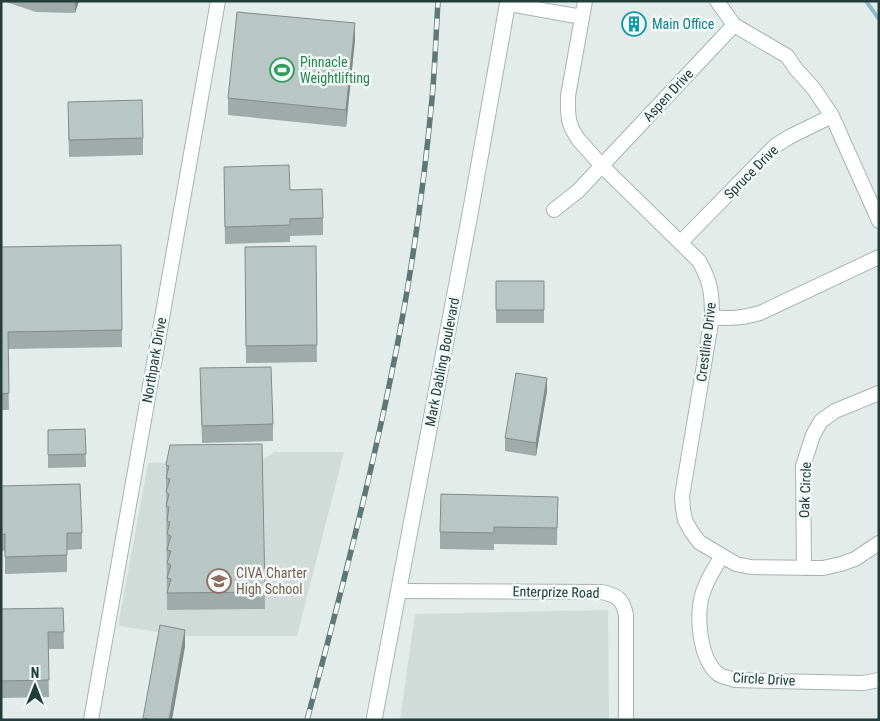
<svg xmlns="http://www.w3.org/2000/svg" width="880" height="721" font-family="'Roboto Condensed',sans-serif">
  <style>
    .built { fill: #d1dcd8 }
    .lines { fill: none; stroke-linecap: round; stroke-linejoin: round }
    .stream { stroke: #8cbbcf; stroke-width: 4 }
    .street-casing { stroke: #a6b4b1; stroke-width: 16 }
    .secondary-casing { stroke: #a1b7b3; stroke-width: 17 }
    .street { stroke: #fff; stroke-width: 14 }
    .secondary { stroke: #fff; stroke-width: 15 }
    .rail-casing { stroke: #5d7875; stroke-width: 5.5 }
    .rail { stroke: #f3f9f7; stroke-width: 4; stroke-dasharray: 11; stroke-linecap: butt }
    .wall { fill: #9eaba8 }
    .shaded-wall { fill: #818b88 }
    .building { fill: #b8c7c3; stroke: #818b88 }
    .labels { text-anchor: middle; stroke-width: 5; stroke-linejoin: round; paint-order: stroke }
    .culture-label { font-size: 14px; fill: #0d838f; stroke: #f3f9f7; text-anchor: start }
    .leisure-label { font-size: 14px; fill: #27864d; stroke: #f3f9f7; text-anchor: start }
    .street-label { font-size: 14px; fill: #233d3a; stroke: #f3f9f7 }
    .education-label { font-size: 14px; fill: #785e54; stroke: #f3f9f7; text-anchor: start }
  </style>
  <rect width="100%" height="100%" fill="#e3ece9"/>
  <path class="built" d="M275 452H344L297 636H184L118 626 148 463 263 459Z
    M608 610 609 720H400L415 614Z"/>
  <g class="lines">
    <path class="stream" d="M866 1 879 19"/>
    <g class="street-casing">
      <path id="street" d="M585 1 568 96V110L569 120 572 129 578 139 602 166 699 261C711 282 712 294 712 317L682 496 683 509 685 520 691 531 699 542 736 564 751 567 823 568 841 564 855 559 879 543
        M717 1 734 25 787 56 796 69 814 89 832 116 879 221
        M508 4 582 17
        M554 210 578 191 734 25
        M681 242 775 146 789 137 832 116
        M712 317C731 319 742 318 760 313L879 257
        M722 556C716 566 709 576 705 587 695 609 698 657 718 674 722 677 730 678 735 680L863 683 879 680
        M804 568 803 466 813 435 821 421 835 411 879 393
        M399 591 601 592C617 595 623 599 626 615V720
        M91 720 218 1"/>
    </g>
    <g class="secondary-casing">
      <path id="secondary" d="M374 720 470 214 508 1"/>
    </g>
    <use href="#street" class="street"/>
    <use href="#secondary" class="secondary"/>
    <g class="rail-casing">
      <path id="rail" d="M307 720C337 609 366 498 389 386 409 292 423 195 432 99 435 67 436 34 438 1"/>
    </g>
    <use href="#rail" class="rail"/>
  </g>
  <path class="wall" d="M3 1H79L75 13 36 12Z
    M355 40 346 127 228 115V98Z
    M68 119 143 138V155L69 157Z
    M224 167 290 190 323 218V235L290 236V242L225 244Z
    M121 245 122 347 8 349 9 410H1V247Z
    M316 246 317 362 246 363 245 247Z
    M496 281H544V323H496Z
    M200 385 273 424V441L202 443Z
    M547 391 536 456 505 451V438Z
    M85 429 86 467 48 468V430Z
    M262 444 265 609 167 610 166 465Z
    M1 486 82 533V549L67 550V572L5 574V551H1Z
    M558 497 557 545 494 544V550L440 549V532Z
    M63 608 64 649H48L49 697 1 698V609Z"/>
  <path class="shaded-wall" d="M75 1H79L75 13Z
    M355 23V40L346 127V110Z
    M547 378V391L536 456V443Z
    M185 630V647L172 720H169Z"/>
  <path class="building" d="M237 12 355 23 346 110 228 98Z
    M142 100 143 138 69 140 68 102Z
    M289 165 290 190 322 189 323 218 290 219V225L225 227 224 167Z
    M121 245 122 330 8 332 9 393 1 394V247Z
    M316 246 317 345 246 346 245 247Z
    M496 281H544V310H496Z
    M271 367 273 424 202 426 200 368Z
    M516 373 547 378 536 443 505 438Z
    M85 429 86 454 48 455V430Z
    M262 444 265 592 167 593 171 579 167 578 171 565 167 563 171 551 167 550 171 536 167 534 170 522 167 521 169 507 166 506 169 494 166 492 170 479 166 478 169 466 166 465 170 445Z
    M80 484 82 533H67V555L5 557V534L1 535V486Z
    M441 494 558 497 557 528 494 527V533L440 532Z
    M63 608 64 632H48L49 680 1 681V609Z
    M160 625 185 630 169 720H153L143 718Z"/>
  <defs>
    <g id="building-ring" transform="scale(1.25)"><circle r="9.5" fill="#f3f9f7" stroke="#0f9aa8" stroke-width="1.5"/><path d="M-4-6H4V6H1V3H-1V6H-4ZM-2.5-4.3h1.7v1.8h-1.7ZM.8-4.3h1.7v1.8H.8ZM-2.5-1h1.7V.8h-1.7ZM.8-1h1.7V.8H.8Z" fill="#0f9aa8"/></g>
    <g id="stadium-ring" transform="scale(1.25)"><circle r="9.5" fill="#f3f9f7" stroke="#2e9e5b" stroke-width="1.5"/><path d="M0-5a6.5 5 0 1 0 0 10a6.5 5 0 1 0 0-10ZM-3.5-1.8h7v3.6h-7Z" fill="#2e9e5b"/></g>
    <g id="school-ring" transform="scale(1.25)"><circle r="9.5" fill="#f3f9f7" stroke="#8d6e63" stroke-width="1.5"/><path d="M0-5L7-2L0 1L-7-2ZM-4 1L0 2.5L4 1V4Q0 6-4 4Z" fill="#8d6e63"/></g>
  </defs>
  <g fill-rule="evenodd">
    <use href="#building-ring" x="634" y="24"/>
    <use href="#stadium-ring" x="282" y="70"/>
    <use href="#school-ring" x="219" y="581"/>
  </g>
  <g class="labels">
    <g class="culture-label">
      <text x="652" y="29">Main Office</text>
    </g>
    <g class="leisure-label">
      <text x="300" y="67">Pinnacle<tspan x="300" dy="16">Weightlifting</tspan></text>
    </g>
    <g class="street-label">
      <text transform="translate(668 95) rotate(-47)" y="5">Aspen Drive</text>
      <text transform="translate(751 172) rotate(-45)" y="5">Spruce Drive</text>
      <text transform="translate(706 342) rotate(-83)" y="5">Crestline Drive</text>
      <text transform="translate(154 360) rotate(-80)" y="5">Northpark Drive</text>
      <text transform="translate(442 362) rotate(-79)" y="5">Mark Dabling Boulevard</text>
      <text transform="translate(805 490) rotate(-88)" y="5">Oak Circle</text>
      <text transform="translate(556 592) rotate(1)" y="5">Enterprize Road</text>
      <text transform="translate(764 679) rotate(3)" y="5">Circle Drive</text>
    </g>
    <g class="education-label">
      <text x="236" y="578">CIVA Charter<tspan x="236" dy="16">High School</tspan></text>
    </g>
  </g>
  <rect width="880" height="721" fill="none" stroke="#233d3a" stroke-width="5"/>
  <g transform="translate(35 686)" stroke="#f3f9f7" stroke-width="4" paint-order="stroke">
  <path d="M0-4L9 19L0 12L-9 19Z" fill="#233d3a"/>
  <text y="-8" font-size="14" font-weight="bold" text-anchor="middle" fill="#233d3a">N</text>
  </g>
</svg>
